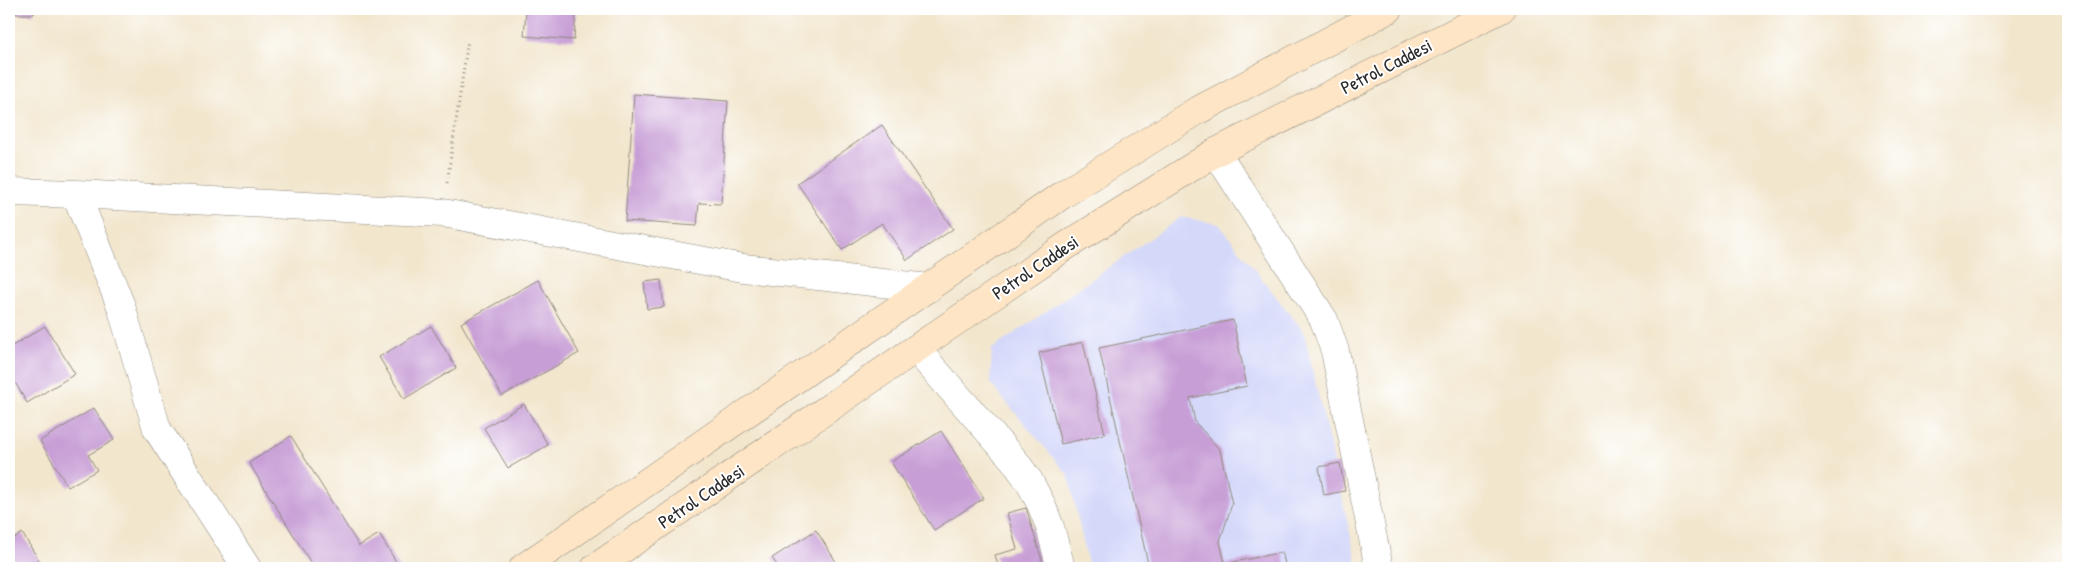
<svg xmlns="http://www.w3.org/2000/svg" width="2077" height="577" font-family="'Patrick Hand',sans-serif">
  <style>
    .built { fill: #d4d8f9 }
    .building { fill: #c79ed6 }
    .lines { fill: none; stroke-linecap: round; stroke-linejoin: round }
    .street-casing { stroke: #8e887c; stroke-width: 29 }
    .secondary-casing { stroke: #8e887c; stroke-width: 29 }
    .path { stroke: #8e887c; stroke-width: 3; stroke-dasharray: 1 4; stroke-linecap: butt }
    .street { stroke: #fff; stroke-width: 28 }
    .secondary { stroke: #fee5c5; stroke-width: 28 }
    .labels { text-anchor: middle; stroke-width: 4; stroke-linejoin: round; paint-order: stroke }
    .street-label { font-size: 19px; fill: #2b2b2b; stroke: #fff }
  </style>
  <rect width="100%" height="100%" fill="#fff"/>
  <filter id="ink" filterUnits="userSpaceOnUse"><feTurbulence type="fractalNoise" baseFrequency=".02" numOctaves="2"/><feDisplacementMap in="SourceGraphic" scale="10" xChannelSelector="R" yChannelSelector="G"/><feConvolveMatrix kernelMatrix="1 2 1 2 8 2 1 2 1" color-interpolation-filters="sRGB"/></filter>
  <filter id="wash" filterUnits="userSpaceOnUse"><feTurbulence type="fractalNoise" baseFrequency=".0096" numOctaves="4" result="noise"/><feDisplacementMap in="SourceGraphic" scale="20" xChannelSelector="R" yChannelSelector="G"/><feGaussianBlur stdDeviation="1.12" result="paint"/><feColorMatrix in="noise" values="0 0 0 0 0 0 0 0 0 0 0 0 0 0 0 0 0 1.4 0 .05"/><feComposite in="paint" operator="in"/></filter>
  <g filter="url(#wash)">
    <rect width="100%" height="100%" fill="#f2e6cd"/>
    <path class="built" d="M1181 217 1219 224 1304 332 1358 568H1089L1068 475 990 383 992 349Z"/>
    <g id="blocks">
      <path class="building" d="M16 9H34V14H16Z
        M526 9H576L574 40 524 36Z
        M634 94 728 101 721 204 699 203 697 226 625 221Z
        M882 125 953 229 907 260 882 223 842 250 797 183Z
        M538 280 579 353 502 396 461 323Z
        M661 280 664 307 647 309 644 282Z
        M1233 320 1247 386 1190 398 1195 422 1220 450 1232 504 1220 541 1225 564 1282 552 1286 568H1149L1099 348Z
        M45 326 75 374 27 403 9 372V348Z
        M431 326 456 368 404 399 379 357Z
        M1083 342 1105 434 1061 444 1039 353Z
        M524 404 548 445 508 468 484 428Z
        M94 408 114 440 88 455 97 470 68 487 40 441Z
        M941 431 984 498 934 530 891 462Z
        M291 436 359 546 379 534 400 568H314L249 463Z
        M1340 463 1345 491 1324 495 1319 467Z
        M1026 508 1044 567 999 568 995 555 1017 549 1007 513Z
        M816 530 840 568H779L772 558Z
        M22 533 44 568H9V542Z"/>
    </g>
  </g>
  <g filter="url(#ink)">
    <use href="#blocks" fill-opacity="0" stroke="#8e887c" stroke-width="1"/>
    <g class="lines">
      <g class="street-casing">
        <path id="street" d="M1216 152 1324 320 1335 351 1379 568
          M9 192 76 194 443 213 743 268 929 288
          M76 194 121 306 157 429 247 568
          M916 349 1014 460 1029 481 1041 504 1050 527 1061 568"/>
      </g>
      <g class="secondary-casing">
        <path id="secondary" d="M523 568 1062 195 1195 112 1389 9
          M595 568 1066 246 1216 152 1501 9"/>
      </g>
      <path class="path" d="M447 183 468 40"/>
      <use href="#street" class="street"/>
      <use href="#secondary" class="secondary"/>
    </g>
  </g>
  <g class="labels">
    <g class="street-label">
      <text transform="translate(1386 66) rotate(-27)" y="7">Petrol Caddesi</text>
      <text transform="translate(1035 267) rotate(-34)" y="7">Petrol Caddesi</text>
      <text transform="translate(701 496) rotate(-34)" y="7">Petrol Caddesi</text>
    </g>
  </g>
  <rect width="2077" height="577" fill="none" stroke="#fff" stroke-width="30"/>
</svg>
